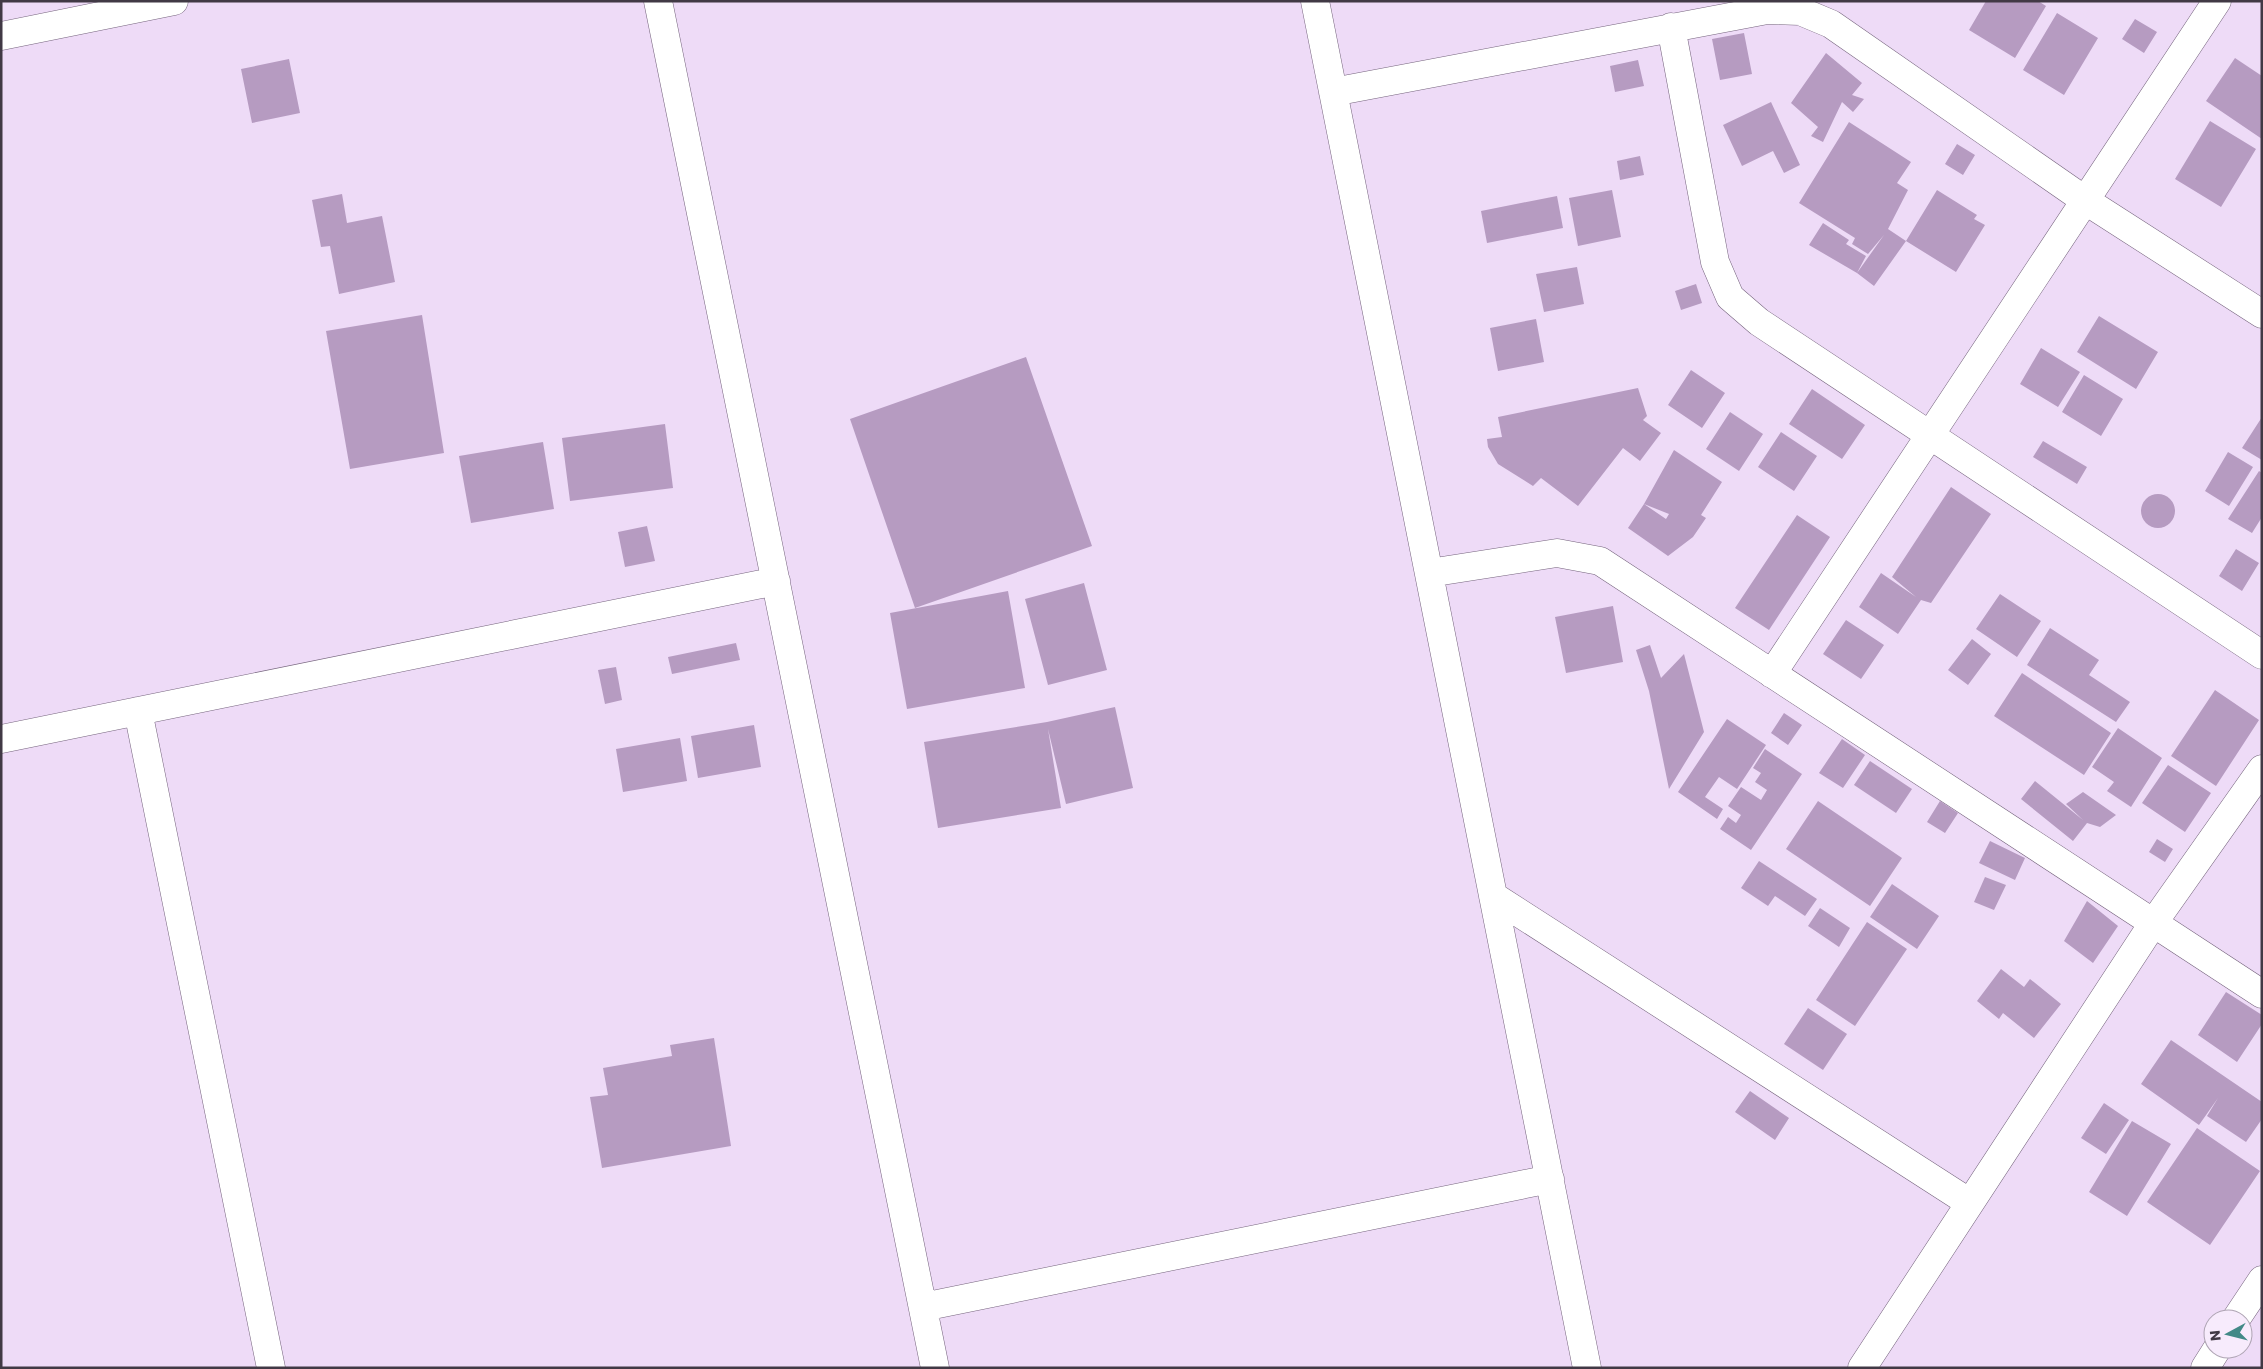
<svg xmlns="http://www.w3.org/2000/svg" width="2263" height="1369" font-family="Poppins,sans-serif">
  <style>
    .building { fill: #b69bc1; fill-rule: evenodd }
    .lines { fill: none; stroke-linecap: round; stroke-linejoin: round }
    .street-casing { stroke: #75647d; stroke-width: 29 }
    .street { stroke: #fff; stroke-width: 28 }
  </style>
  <rect width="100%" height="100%" fill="#eedbf7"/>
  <path class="building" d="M1986 1H2038L2046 6 2015 58 1969 30Z
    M2057 13 2098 38 2064 95 2023 70Z
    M2135 19 2157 32 2144 53 2122 39Z
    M1744 33 1752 74 1720 80 1712 39Z
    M1826 53 1862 83 1852 95 1864 99 1853 112 1842 102 1823 142 1811 136 1818 127 1791 103Z
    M2235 58 2262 76V139L2206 101Z
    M289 59 300 113 252 123 241 69Z
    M1638 60 1644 86 1615 92 1610 66Z
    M1771 102 1800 165 1784 173 1773 151 1742 166 1723 125Z
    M2210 121 2256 149 2221 207 2175 179Z
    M1849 122 1911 162 1897 183 1908 190 1888 229 1906 241 1937 190 1977 215 1974 219 1985 225 1956 272 1906 241 1874 286 1857 273 1884 235 1868 254 1852 244 1855 238 1799 203Z
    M1957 144 1975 155 1963 175 1945 164Z
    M1640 156 1644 175 1620 180 1617 161Z
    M1612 190 1621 237 1578 246 1569 198Z
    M342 194 347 223 382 216 395 282 339 294 330 246 321 247 312 200Z
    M1557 196 1563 228 1487 243 1481 211Z
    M1823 223 1849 240 1846 244 1866 256 1857 273 1809 245Z
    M1577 267 1584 304 1544 312 1536 274Z
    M1696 284 1702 303 1681 310 1675 291Z
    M422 315 444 453 350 469 326 331Z
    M2099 316 2158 352 2136 389 2077 352Z
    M1536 319 1544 362 1498 371 1490 328Z
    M2041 348 2080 372 2058 407 2020 384Z
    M1026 357 1092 546 915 608 850 419Z
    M1691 370 1725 393 1702 428 1668 405Z
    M2084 375 2123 399 2101 436 2062 412Z
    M1638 388 1647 416 1643 420 1661 433 1640 461 1623 448 1578 506 1541 478 1533 486 1498 464 1488 447 1487 439 1502 437 1498 417Z
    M1812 389 1865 425 1842 459 1789 424Z
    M1730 412 1763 434 1739 471 1706 449Z
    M2262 417V460L2242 448Z
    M665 424 673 488 570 501 562 438Z
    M1781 432 1817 456 1794 491 1758 467Z
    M2043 441 2087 467 2077 484 2033 457Z
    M543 442 554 509 471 523 459 456Z
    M1674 450 1722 482 1701 515 1706 518 1693 537 1668 556 1628 528 1644 504ZM1644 504 1669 514 1666 519Z
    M2228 452 2253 467 2229 506 2205 491Z
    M2259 471 2262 473V517L2252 533 2228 519Z
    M1951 487 1991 514 1931 603 1921 600 1898 634 1859 607 1881 573 1916 597 1892 577Z
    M2141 511a17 17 0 1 1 34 0a17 17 0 1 1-34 0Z
    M1797 515 1830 537 1769 630 1735 608Z
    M647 526 655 561 625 567 618 532Z
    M2236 549 2259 563 2242 591 2219 576Z
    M1084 583 1107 670 1048 685 1025 599Z
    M1008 591 1025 688 907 709 890 613Z
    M2000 594 2041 621 2017 657 1976 629Z
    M1613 606 1623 662 1566 673 1555 617Z
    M1846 620 1884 645 1861 679 1823 654Z
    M2050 628 2099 660 2089 675 2130 702 2116 722 2027 665Z
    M1972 639 1991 654 1968 685 1948 670Z
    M736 643 740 660 672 674 668 657Z
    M1650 645 1661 678 1684 654 1704 732 1669 789 1649 691 1636 650Z
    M616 667 622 700 605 704 598 670Z
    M2022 673 2111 733 2084 775 1994 716Z
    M2215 690 2259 720 2216 786 2171 756Z
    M1115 707 1133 788 1066 804 1048 729 1061 808 938 828 924 742 1047 722Z
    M1784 713 1802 725 1788 745 1771 733Z
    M1727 719 1766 745 1737 789 1719 777 1705 797 1723 809 1717 819 1678 792Z
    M754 725 761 767 698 778 691 736Z
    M2118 728 2162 758 2131 807 2107 791 2114 782 2092 767Z
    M680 738 687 781 623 792 616 749Z
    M1842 739 1865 755 1843 788 1819 773Z
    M1765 749 1802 774 1751 850 1720 829 1728 817 1736 823 1741 815 1728 806 1741 787 1761 800 1767 790 1755 782 1761 773 1753 768Z
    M1870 761 1912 789 1896 813 1854 785Z
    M2168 765 2211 793 2185 832 2142 803Z
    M2035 781 2083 820 2066 804 2083 792 2116 815 2100 827 2087 823 2073 841 2021 799Z
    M1818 801 1902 858 1870 906 1786 849Z
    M1940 801 1958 813 1945 833 1927 822Z
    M2157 839 2173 849 2165 862 2149 852Z
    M1990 841 2025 858 2015 880 1979 863Z
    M1759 861 1817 899 1805 916 1775 896 1768 906 1741 888Z
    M1985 877 2006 885 1994 910 1974 902Z
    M1892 884 1939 916 1917 949 1870 917Z
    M2087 901 2118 926 2093 963 2064 941Z
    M1820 908 1850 928 1839 947 1808 926Z
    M1867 922 1907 949 1855 1026 1816 1000Z
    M2001 969 2024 987 2030 979 2061 1004 2034 1038 2003 1013 1999 1019 1977 1001Z
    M2226 992 2262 1015V1024L2237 1062 2198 1035Z
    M1808 1008 1847 1034 1823 1070 1784 1044Z
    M714 1038 731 1146 602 1168 590 1097 608 1095 603 1068 672 1056 670 1045Z
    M2171 1040 2262 1102V1119L2246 1142 2207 1116 2218 1098 2199 1125 2141 1084Z
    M1750 1091 1789 1118 1775 1140 1735 1112Z
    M2104 1103 2129 1120 2106 1154 2081 1138Z
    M2132 1121 2171 1144 2127 1216 2089 1192Z
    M2197 1128 2260 1171 2210 1245 2147 1202Z"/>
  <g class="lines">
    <g class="street-casing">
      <path id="street" d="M658 1 935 1368
        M1315 1 1587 1368
        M1671 27 1715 262 1730 297 1759 322 2262 655
        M1 36 174 1
        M1333 92 1767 10 1800 11 1831 24 2086 201 2262 314
        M1429 573 1557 553 1600 561 2262 994
        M1772 674 2217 1
        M138 711 271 1368
        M1 739 776 581
        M1493 896 1970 1203
        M923 1307 1550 1179
        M2236 1319 2262 1280
        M1862 1368 2154 922 2262 769
        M2205 1368 2217 1349"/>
    </g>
    <use href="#street" class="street"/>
  </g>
  <rect width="2263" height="1369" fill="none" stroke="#413945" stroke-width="5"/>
  <g transform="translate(2228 1334) rotate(263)"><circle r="24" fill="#f7ebfc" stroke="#aea4b3"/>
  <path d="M0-4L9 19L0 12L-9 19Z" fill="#428987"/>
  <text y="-8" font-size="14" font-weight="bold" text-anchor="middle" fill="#413945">N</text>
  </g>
</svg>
